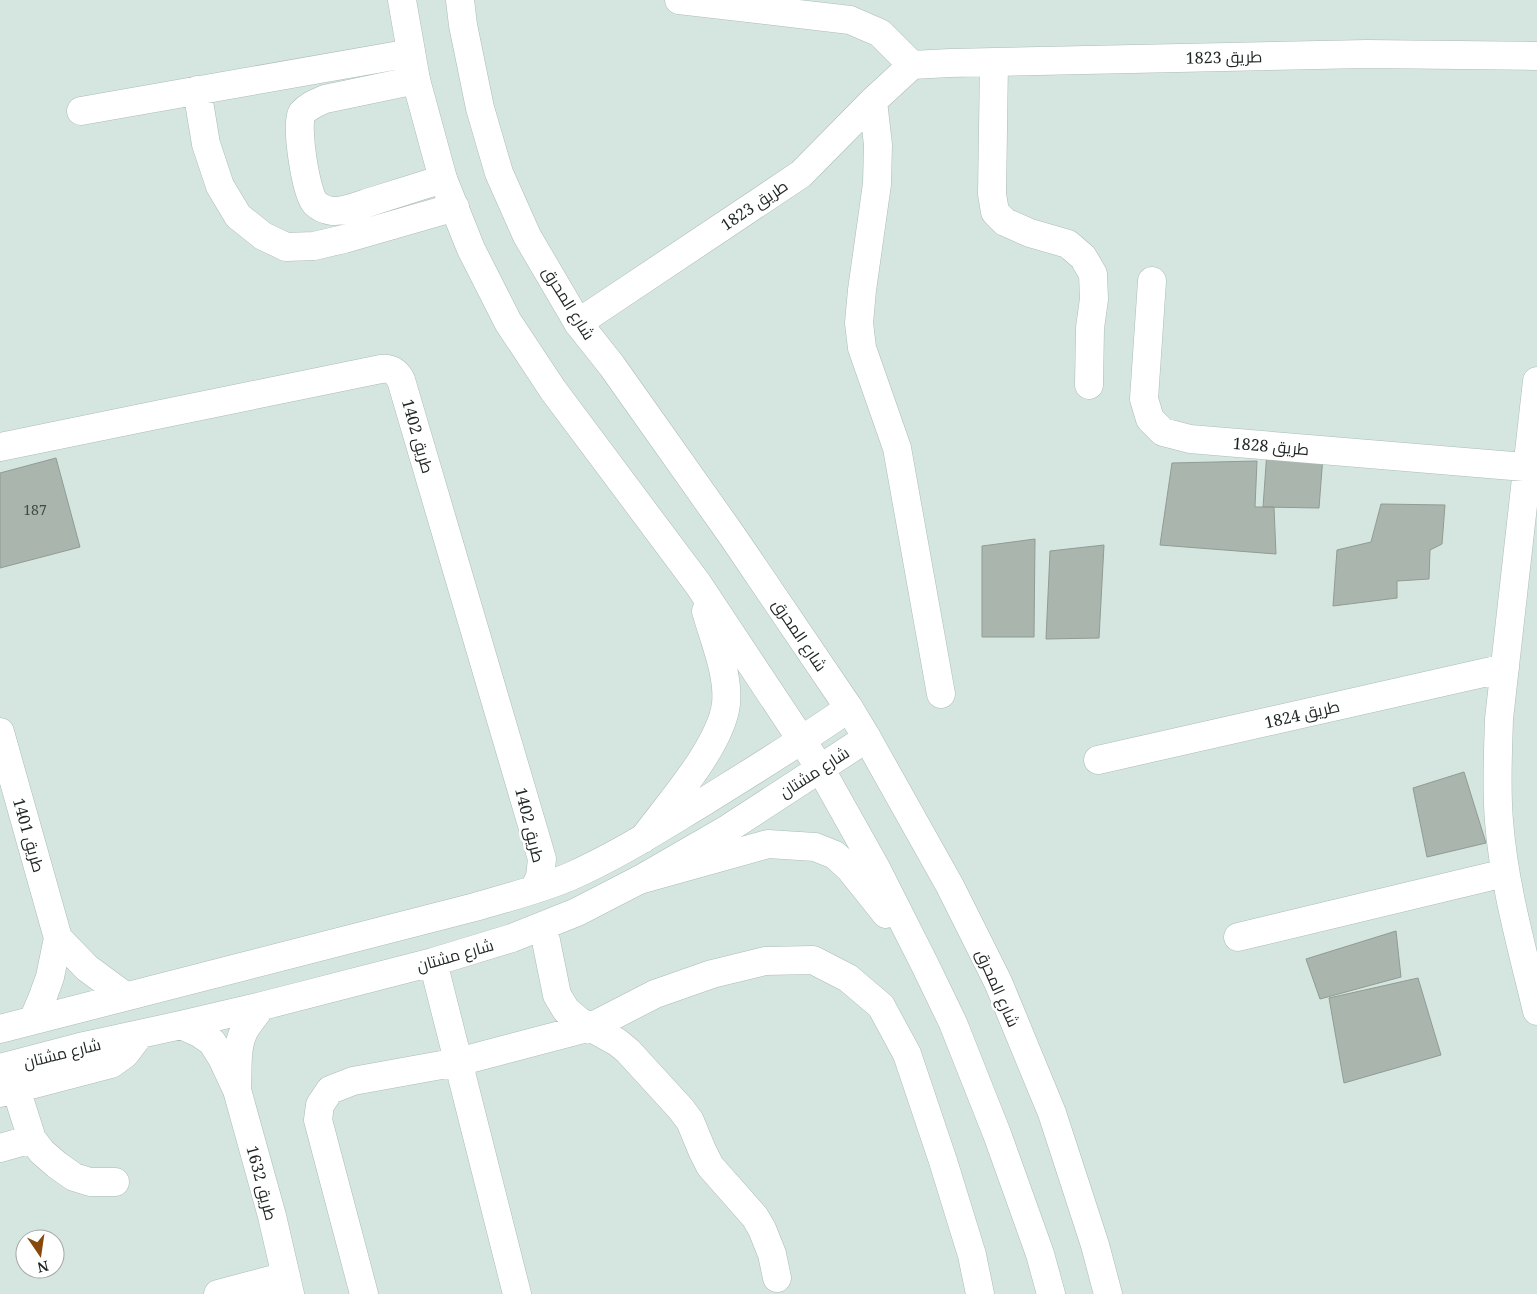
<svg xmlns="http://www.w3.org/2000/svg" width="1537" height="1294" font-family="'Noto Serif',Cairo,serif">
  <style>
    .building { fill: #aab6ad; stroke: #909b93 }
    .lines { fill: none; stroke-linecap: round; stroke-linejoin: round }
    .minor-casing { stroke: #acbcb7; stroke-width: 29 }
    .major-casing { stroke: #acbcb7; stroke-width: 29 }
    .minor { stroke: #fff; stroke-width: 28 }
    .major { stroke: #fff; stroke-width: 28 }
    .labels { text-anchor: middle; stroke-width: 5; stroke-linejoin: round; paint-order: stroke }
    .number-label { font-size: 14px; fill: #414845 }
    .street-label { font-size: 16px; fill: #1e2422; stroke: #fff }
  </style>
  <rect width="100%" height="100%" fill="#d5e5e0"/>
  <path class="building" d="M1267 451 1323 456 1319 508 1263 507Z
    M56 458 80 547 0 568V473Z
    M1257 461 1255 507H1274L1276 554 1160 545 1172 463Z
    M1381 504 1445 505 1442 544 1430 550 1429 579 1397 581V598L1333 606 1337 550 1371 542Z
    M1035 539 1034 637H982V546Z
    M1104 545 1099 638 1046 639 1050 551Z
    M1464 772 1486 843 1427 857 1413 788Z
    M1396 931 1401 977 1320 999 1306 959Z
    M1418 978 1441 1055 1344 1083 1329 998Z"/>
  <g class="lines">
    <g class="minor-casing">
      <path id="minor" d="M679 0 850 20 880 33 912 65 950 63 1367 54 1537 56
        M994 63 992 194 995 212 1005 222 1030 233 1068 244 1083 257 1093 274 1094 299 1090 328 1089 385
        M416 80 325 99C316 103 308 106 302 113 295 124 306 194 315 203 319 207 326 210 332 211 345 212 360 205 373 201 396 194 420 186 443 179
        M197 90 206 144 220 186 238 216 263 236 286 247 314 246 344 239 455 207
        M873 101 878 145 877 184 862 290 859 323 862 348 897 448 941 694
        M81 111 411 53
        M1152 281 1144 399 1150 419 1163 432 1190 439 1537 468
        M578 323 801 174 873 101 912 65
        M1537 381 1499 719C1498 753 1496 787 1499 821 1504 886 1522 948 1537 1011
        M0 447 381 369C391 368 396 371 401 380L542 859 540 877 534 889
        M0 732 58 938 50 977 42 999 33 1020
        M1098 760 1505 668
        M543 926 557 995 566 1010 579 1021 617 1042 628 1051 681 1109 690 1121 702 1150 710 1166 755 1217 762 1229 772 1254 777 1278
        M1238 937 1505 873
        M58 938 87 968 125 996
        M433 962 517 1294
        M181 1025 199 1033 212 1042 222 1058 237 1090 272 1216 290 1294
        M0 1029 475 907C506 898 538 890 569 877 617 856 660 828 705 801 753 771 802 741 849 708
        M0 1068 80 1047 181 1025 262 1006 433 962 512 938 577 912 639 880 729 828 867 738
        M237 1086C238 1068 236 1047 244 1031 249 1022 256 1014 262 1006
        M16 1089 32 1139 42 1152 57 1165 74 1177 90 1182H115
        M0 1093 111 1064 125 1054 140 1034
        M0 1148 32 1139
        M218 1294 286 1276
        M364 1294 318 1120 320 1105 330 1090 353 1081 458 1062 591 1027 655 994 712 974 765 961 813 960 848 978 881 1006 907 1054 943 1161 972 1255 980 1294"/>
    </g>
    <g class="major-casing">
      <path id="major" d="M402 0 416 80 443 179 471 249 508 322 553 390 698 584 820 768 876 868 925 965 953 1023 997 1134 1040 1254 1051 1294
        M460 0 463 25 480 108 499 173 527 236 578 323 612 366 733 537 849 708 867 738 950 886 998 982 1052 1113 1095 1245 1108 1294
        M643 839C668 805 721 746 726 704 729 674 714 640 706 611
        M639 880 768 844 815 847 835 855 850 869 886 914"/>
    </g>
    <use href="#minor" class="minor"/>
    <use href="#major" class="major"/>
  </g>
  <g class="labels">
    <g class="number-label">
      <text x="35" y="515">187</text>
    </g>
    <g class="street-label">
      <text transform="translate(1224 57) rotate(-1)" y="6">طريق 1823</text>
      <text transform="translate(754 205) rotate(-34)" y="6">طريق 1823</text>
      <text transform="translate(569 303) rotate(58)" y="6">شارع المحرق</text>
      <text transform="translate(418 436) rotate(74)" y="6">طريق 1402</text>
      <text transform="translate(1271 446) rotate(5)" y="6">طريق 1828</text>
      <text transform="translate(800 635) rotate(56)" y="6">شارع المحرق</text>
      <text transform="translate(1302 714) rotate(-13)" y="6">طريق 1824</text>
      <text transform="translate(814 772) rotate(-33)" y="6">شارع مشتان</text>
      <text transform="translate(530 825) rotate(76)" y="6">طريق 1402</text>
      <text transform="translate(29 835) rotate(74)" y="6">طريق 1401</text>
      <text transform="translate(455 955) rotate(-16)" y="6">شارع مشتان</text>
      <text transform="translate(998 988) rotate(66)" y="6">شارع المحرق</text>
      <text transform="translate(62 1053) rotate(-14)" y="6">شارع مشتان</text>
      <text transform="translate(262 1183) rotate(75)" y="6">طريق 1632</text>
    </g>
  </g>
  <g transform="translate(40 1254) rotate(167)"><circle r="24" fill="#ffffff" stroke="#a5a7a7"/>
  <path d="M0-4L9 19L0 12L-9 19Z" fill="#87480c"/>
  <text y="-8" font-size="14" font-weight="bold" text-anchor="middle" fill="#1e2422">N</text>
  </g>
</svg>
